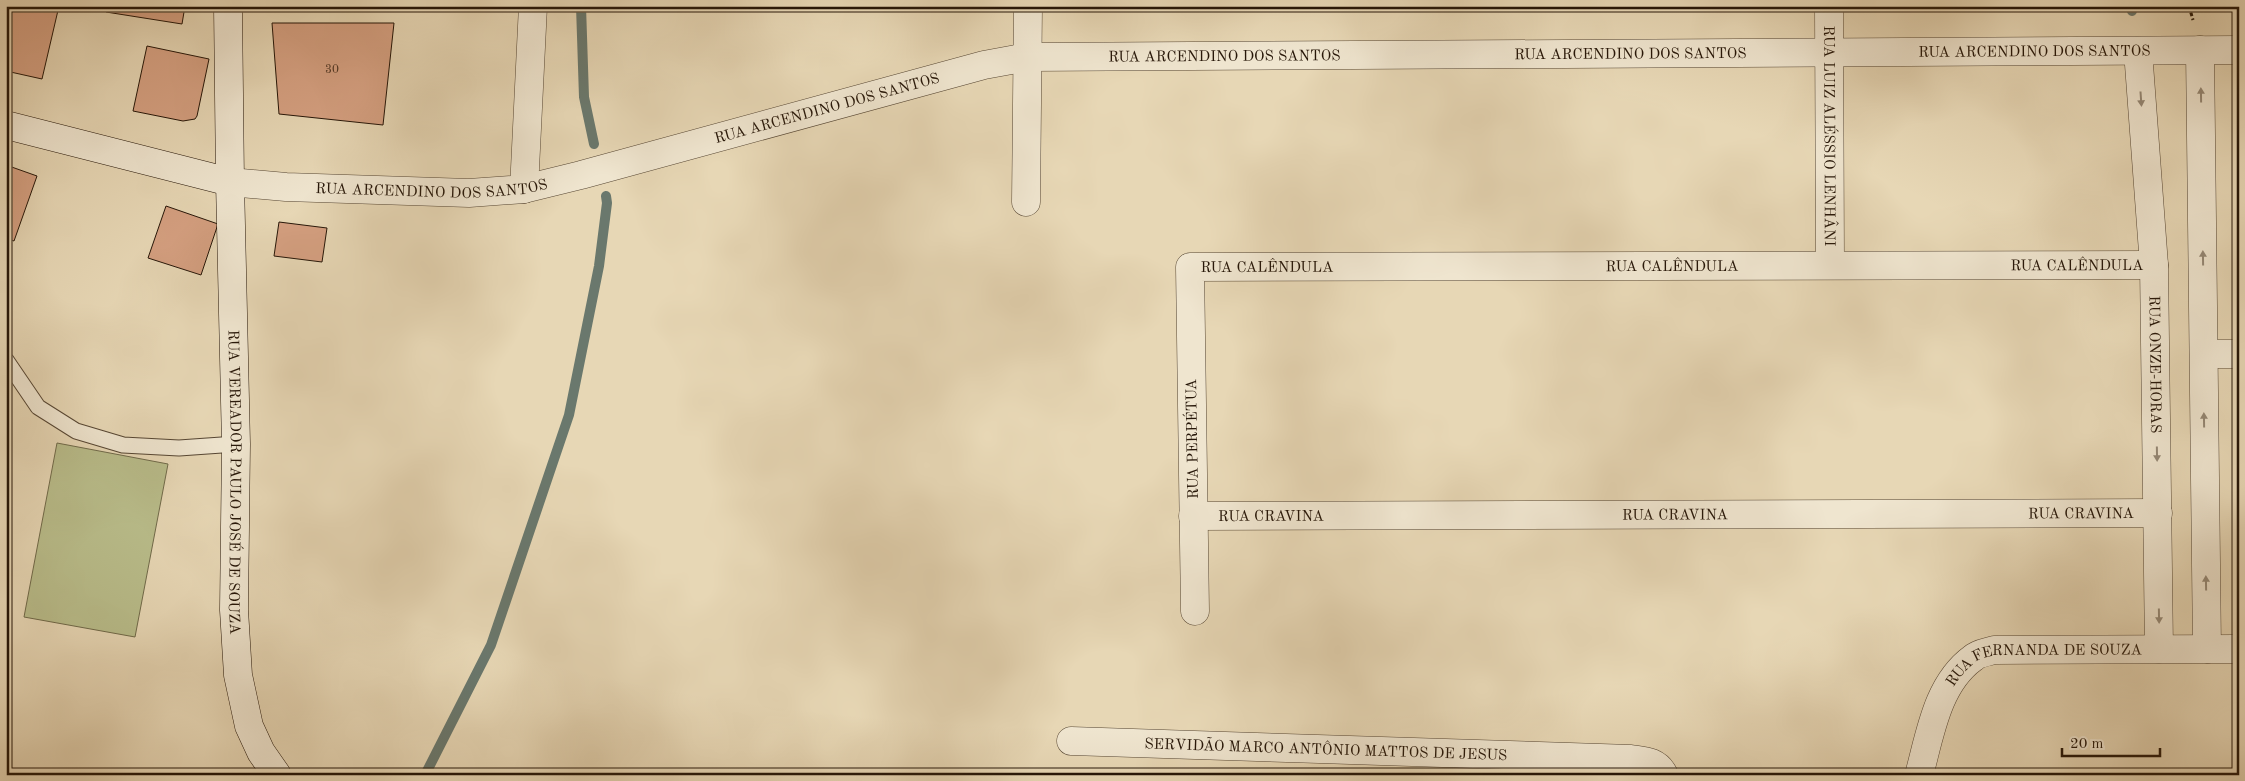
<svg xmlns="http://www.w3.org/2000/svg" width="2245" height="781" font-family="'Old Standard TT',serif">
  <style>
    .green { fill: #b9bd8b; stroke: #706a4a }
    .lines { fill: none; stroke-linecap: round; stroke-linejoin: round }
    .stream { stroke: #6a786d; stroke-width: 10 }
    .building { fill: #d5a081; stroke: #261608 }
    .lane-casing { stroke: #564633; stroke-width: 17 }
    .street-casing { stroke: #564633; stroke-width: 29 }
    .secondary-casing { stroke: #261608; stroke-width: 29 }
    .path { stroke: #261608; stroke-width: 3; stroke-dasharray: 4 2.5; stroke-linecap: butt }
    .lane { stroke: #efe5cf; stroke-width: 15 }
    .street { stroke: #efe5cf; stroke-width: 28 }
    .secondary { stroke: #efe5cf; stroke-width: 28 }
    .oneway { fill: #958875 }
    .labels { text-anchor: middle; stroke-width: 5; stroke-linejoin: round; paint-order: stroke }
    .number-label { font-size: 12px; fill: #523826 }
    .street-label { font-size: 15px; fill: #261608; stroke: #efe5cf }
  </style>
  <rect width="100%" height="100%" fill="#e7d7b5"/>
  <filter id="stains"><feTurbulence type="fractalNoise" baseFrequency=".004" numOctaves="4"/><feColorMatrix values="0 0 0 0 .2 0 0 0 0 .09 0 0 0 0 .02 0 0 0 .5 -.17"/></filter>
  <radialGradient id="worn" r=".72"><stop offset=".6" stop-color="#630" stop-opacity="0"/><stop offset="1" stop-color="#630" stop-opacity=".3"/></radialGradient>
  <path class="green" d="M1845 6H2019V8L1845 11Z
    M57 443 168 464 135 637 24 617Z"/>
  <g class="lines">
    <path class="stream" d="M581 6 584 97 594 144
      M2129 6 2132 11
      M425 775 491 645 569 415 599 266 607 203 606 196"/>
  </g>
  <path class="building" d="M6 6H59L42 79 6 71Z
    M107 6H185L182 24 106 12Z
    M272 23H394L383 125 279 114Z
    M147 46 209 59 197 116 195 119 183 121 133 111Z
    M6 165 37 176 14 241 6 238Z
    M166 206 218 224 201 275 148 258Z
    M279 222 327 228 322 262 274 256Z"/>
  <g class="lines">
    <g class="lane-casing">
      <path id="lane" d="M6 360 38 407 76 431 123 445 179 448 236 444"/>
    </g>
    <g class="street-casing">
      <g id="street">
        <path id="s1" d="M1829 6 1830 265"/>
        <path d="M2200 50 2207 649"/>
        <path id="s2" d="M2138 51 2154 265 2159 649"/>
        <path id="s3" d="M230 182 286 187 469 193 524 189 581 175 984 65 1028 57 2239 50"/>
        <path d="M524 189 533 6"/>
        <path d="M1026 202 1028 6"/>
        <path d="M2204 354H2239"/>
        <path id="s4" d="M1193 516 2158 513"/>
        <path id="s5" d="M1195 611 1190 267 2154 265"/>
        <path id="s6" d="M1071 741 1631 759C1645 761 1657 761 1664 775"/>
        <path id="s7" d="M1919 775C1930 735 1937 684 1973 658 1978 653 1988 652 1994 650L2239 649"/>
      </g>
    </g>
    <g class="secondary-casing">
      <g id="secondary">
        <path id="s8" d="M228 6 230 182 236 444 234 610 238 675 249 726 261 752 277 775"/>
        <path d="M6 125 230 182"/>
      </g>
    </g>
    <path class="path" d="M2189 6 2193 20"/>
    <use href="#lane" class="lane"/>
    <use href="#street" class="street"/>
    <use href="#secondary" class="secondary"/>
  </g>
  <defs><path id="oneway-solid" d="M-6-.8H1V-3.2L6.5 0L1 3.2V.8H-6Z" transform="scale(1.25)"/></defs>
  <g class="oneway">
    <use href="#oneway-solid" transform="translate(2201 95) rotate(-91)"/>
    <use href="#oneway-solid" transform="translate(2141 99) rotate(86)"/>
    <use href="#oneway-solid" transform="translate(2203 258) rotate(-91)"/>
    <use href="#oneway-solid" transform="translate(2204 420) rotate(-91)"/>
    <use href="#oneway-solid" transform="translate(2157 454) rotate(89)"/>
    <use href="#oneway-solid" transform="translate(2206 583) rotate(-91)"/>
    <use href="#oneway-solid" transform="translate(2159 616) rotate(89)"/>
  </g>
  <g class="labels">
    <g class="number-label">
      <text x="332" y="73">30</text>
    </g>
    <g class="street-label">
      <text dy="5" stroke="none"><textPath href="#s3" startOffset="1822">RUA ARCENDINO DOS SANTOS</textPath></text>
      <text dy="5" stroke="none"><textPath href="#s3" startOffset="1418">RUA ARCENDINO DOS SANTOS</textPath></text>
      <text dy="5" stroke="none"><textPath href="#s3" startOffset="1012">RUA ARCENDINO DOS SANTOS</textPath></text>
      <text dy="5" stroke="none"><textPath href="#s3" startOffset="608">RUA ARCENDINO DOS SANTOS</textPath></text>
      <text dy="5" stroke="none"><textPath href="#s1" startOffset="130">RUA LUIZ ALÉSSIO LENHÂNI</textPath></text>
      <text dy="5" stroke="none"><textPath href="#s3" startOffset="202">RUA ARCENDINO DOS SANTOS</textPath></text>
      <text dy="5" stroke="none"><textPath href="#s5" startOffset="1231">RUA CALÊNDULA</textPath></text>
      <text dy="5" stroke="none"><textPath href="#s5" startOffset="421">RUA CALÊNDULA</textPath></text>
      <text dy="5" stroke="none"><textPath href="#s5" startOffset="826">RUA CALÊNDULA</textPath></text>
      <text dy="5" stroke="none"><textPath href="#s2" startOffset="314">RUA ONZE-HORAS</textPath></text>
      <text transform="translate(1192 439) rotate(-91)" y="5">RUA PERPÉTUA</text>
      <text dy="5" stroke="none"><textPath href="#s8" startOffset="476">RUA VEREADOR PAULO JOSÉ DE SOUZA</textPath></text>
      <text dy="5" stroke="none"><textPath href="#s4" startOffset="888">RUA CRAVINA</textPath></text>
      <text dy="5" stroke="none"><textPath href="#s4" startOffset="482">RUA CRAVINA</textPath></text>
      <text dy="5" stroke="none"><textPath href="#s4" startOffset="78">RUA CRAVINA</textPath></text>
      <text dy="5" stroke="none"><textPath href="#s7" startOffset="199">RUA FERNANDA DE SOUZA</textPath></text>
      <text dy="5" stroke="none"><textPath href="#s6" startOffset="255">SERVIDÃO MARCO ANTÔNIO MATTOS DE JESUS</textPath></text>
    </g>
  </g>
  <rect width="2245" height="781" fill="none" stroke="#e7d7b5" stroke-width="25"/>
  <rect x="8" y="8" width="2230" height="766" fill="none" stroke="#261608" stroke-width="2.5"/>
  <rect x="12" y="12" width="2220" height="756" fill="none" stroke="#261608"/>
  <path d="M2062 748v8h98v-8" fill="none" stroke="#261608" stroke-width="2.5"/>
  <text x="2070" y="748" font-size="15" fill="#261608" stroke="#efe5cf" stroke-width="4" paint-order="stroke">20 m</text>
  <rect width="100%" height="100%" filter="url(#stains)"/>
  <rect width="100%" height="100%" fill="url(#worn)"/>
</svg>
